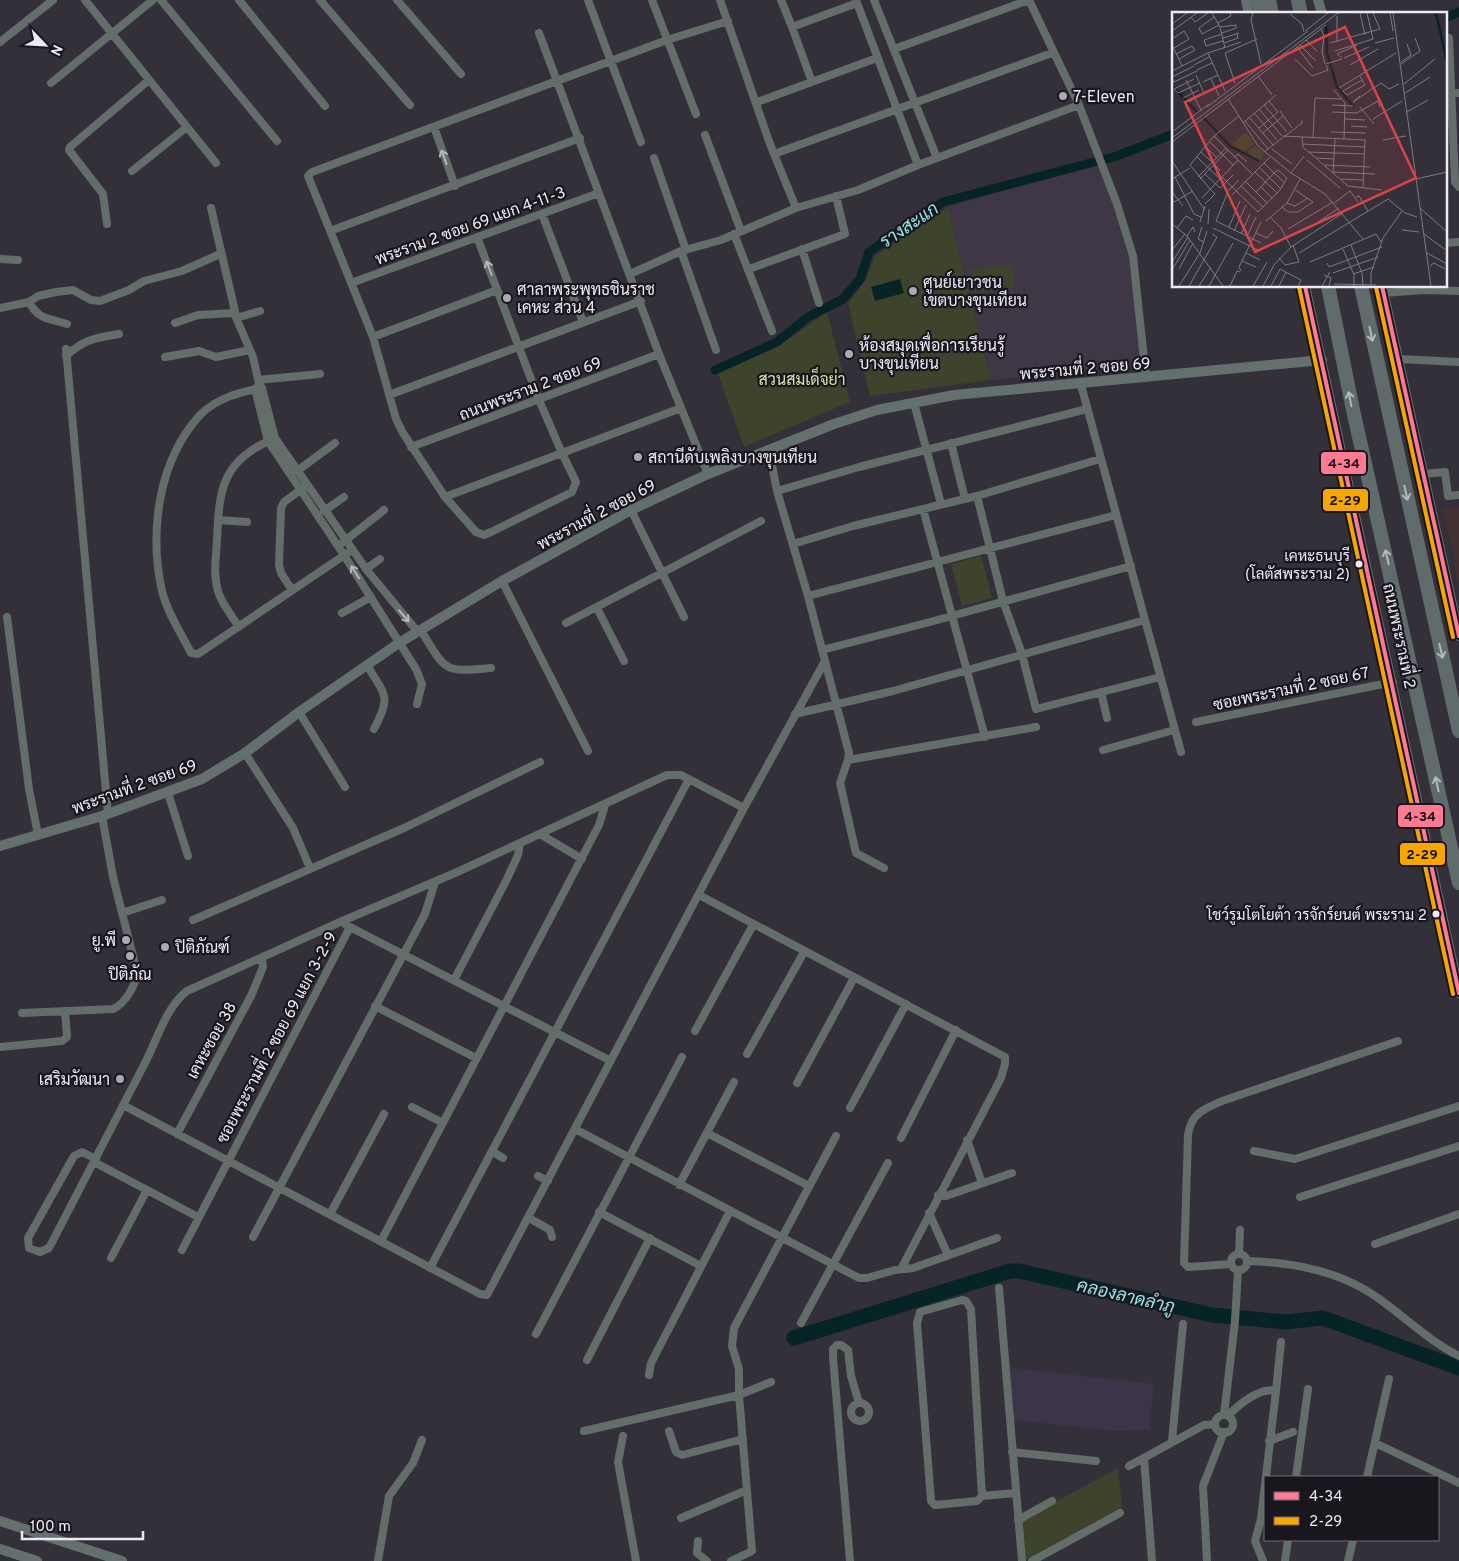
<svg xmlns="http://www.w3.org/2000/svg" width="1459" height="1561" font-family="Overpass,Sarabun,sans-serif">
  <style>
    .commercial { fill: #433131 }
    .built { fill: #3c3449 }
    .education { fill: #3f3745 }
    .green { fill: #3e442b }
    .water { fill: #062426 }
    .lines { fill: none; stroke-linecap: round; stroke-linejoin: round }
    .canal { stroke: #062426; stroke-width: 9 }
    .river { stroke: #062426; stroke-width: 15 }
    .street { stroke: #636d6a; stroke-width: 8 }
    .secondary { stroke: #64706e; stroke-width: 10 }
    .highway { stroke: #606b6b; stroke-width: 14 }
    .bus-1-casing { stroke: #19161e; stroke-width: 8 }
    .bus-2-casing { stroke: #19161e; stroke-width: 8 }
    .bus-1 { stroke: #fe7a93; stroke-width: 4 }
    .bus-2 { stroke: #f7a600; stroke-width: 4 }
    .oneway { stroke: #b6b8bd }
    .oneway2 { stroke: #b5b7be }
    .poi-dot { fill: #aca9b3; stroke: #19161e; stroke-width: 2 }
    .bus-dot { fill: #edeaf5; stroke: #19161e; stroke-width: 2 }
    .labels { text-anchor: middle; stroke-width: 4.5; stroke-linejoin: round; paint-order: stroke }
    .bus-label { font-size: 15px; fill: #edeaf5; stroke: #19161e; text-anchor: end }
    .poi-label { font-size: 16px; fill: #edeaf5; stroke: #19161e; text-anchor: start }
    .street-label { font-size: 16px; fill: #edeaf5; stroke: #19161e }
    .park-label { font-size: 16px; fill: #d4e0a6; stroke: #19161e }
    .water-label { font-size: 18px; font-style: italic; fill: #94e4e6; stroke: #19161e }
    .inset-river { fill: none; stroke: #062426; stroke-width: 2.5 }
    .inset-road { fill: none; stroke: #7d7a84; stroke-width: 1 }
    .view { fill: #d94547; fill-opacity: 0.15; stroke: #d94547; stroke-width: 2.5 }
    .inset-edge { fill: none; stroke: #edeaf5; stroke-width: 2.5 }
    .line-badge { stroke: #19161e; stroke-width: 2 }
    .pale-badge-label { font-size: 14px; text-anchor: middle; font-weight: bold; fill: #111 }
  </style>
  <rect width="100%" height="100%" fill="#333039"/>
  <path class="commercial" d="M1443 507H1459V583Z"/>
  <path class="built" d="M1006 1367 1154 1384 1149 1430 1116 1431 1011 1420Z"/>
  <path class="education" d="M1100 161 1130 262 1142 366 991 380 948 207Z"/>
  <path class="green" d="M948 207 991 380 870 396 848 303 866 280 875 256Z
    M1013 265 1015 288 974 292 972 269Z
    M827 312 850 402 744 447 717 371 780 345Z
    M981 556 992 598 962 606 951 564Z
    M1118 1468 1122 1507 1025 1560 1021 1521Z"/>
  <path class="water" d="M900 279 904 293 875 301 871 287Z"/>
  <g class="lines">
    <path class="canal" d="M1445 18 1459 12
      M715 370 777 342 808 317 843 299 860 279 869 252 943 202 1117 156 1173 134"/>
    <path class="river" d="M794 1338 1010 1271H1019L1212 1315 1286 1322 1323 1318 1459 1368"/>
    <path class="street" d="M85 0 216 163
      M161 0 277 141
      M239 0 325 106
      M320 0 410 105
      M397 0 461 74
      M588 0 641 142
      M652 0 696 114
      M720 0 770 144 796 208
      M781 0 792 27 857 3
      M856 0 918 165
      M874 0 937 158
      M792 27 812 82
      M539 33 659 354 708 474
      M1449 38 1455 182 1459 187
      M0 42 53 0
      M894 49 1029 0
      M51 83 153 0
      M1445 93H1459
      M757 102 877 58
      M1079 105 1117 204 1133 256 1146 378
      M434 127 455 186
      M705 135 741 231
      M774 154 1052 53
      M654 158 686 250
      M132 171 187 127
      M211 208 237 320 253 357 259 384 262 388 275 438 366 569 417 631
      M542 214 583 322
      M107 224 103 194 69 150 70 147 149 80
      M330 231 580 138
      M734 234 772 331
      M1445 243 1459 242
      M802 249 819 303
      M681 251 716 350
      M0 259 18 260
      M749 269 845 234 836 196
      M630 274 681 251 721 240 796 208 858 190 918 165 1079 105 1029 0
      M351 283 599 193
      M1384 293 1424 290 1459 291
      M29 302C39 320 48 318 67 324
      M0 308 29 302 38 296 56 292 73 290 91 300 100 301 129 290 144 281 182 271 220 254
      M236 318 260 311
      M175 323 198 315 235 313
      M373 337 497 290
      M66 349 108 814
      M66 356C84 339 96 338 119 334
      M165 357 199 351 216 357 250 350
      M1398 359 1459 362
      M258 380 320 374
      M1081 385 1181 752
      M258 386 255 389 268 441 344 555 416 669 422 684 417 704
      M262 388C240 392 217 398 200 415 158 461 149 532 162 591 167 612 181 633 191 653L198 654 352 550
      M389 395 641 301
      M914 403 941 504
      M681 408 562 453 576 482 572 492 491 532 484 535 476 532 445 497 403 433 396 419 373 337 308 176 312 172 667 40 728 21
      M951 443 965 499
      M411 447 659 354
      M769 449 777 491 808 596 849 753 848 760 840 783 856 853 884 868
      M297 471 335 443
      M1423 474 1445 472 1448 496 1459 495
      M777 491 859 467 1087 409
      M977 496 1003 601 1022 654 1036 709 1160 677
      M445 497 562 453 539 400 477 237
      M923 509 985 737
      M631 510 684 617
      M324 511 344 497
      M218 520 247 522
      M342 543 384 510
      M793 544 853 526 977 496 1100 459
      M366 569 380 559
      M502 581 588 751
      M292 590 281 573 279 565 281 508 284 502 303 488
      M808 596 1116 515
      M597 608 624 661
      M342 613 371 597
      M7 617 29 789 38 835
      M566 623 761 521
      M239 627C232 616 221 603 218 591 213 574 216 557 217 540 219 492 221 461 271 440
      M420 629C446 670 441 673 491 668
      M822 650 930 622 1131 566
      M367 665C385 696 392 695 374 729
      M1101 692 1107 718
      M299 712 345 787
      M795 714 893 691 1145 620
      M1196 722 1393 682
      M1103 750 1174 730
      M245 753 293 828 310 868
      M848 760 1036 727
      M168 793 188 856
      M540 834 582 859
      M699 895 1005 1057V1064L1001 1078 901 1269
      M122 913 162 900
      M193 920 404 828 540 762
      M346 925 611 1061
      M454 980 507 879 518 855 520 843
      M375 1006 476 1058
      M22 1013 113 1009C125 1004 136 985 137 972L113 877 102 816
      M695 1031 753 925
      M0 1047 62 1041 67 1037 65 1011
      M747 1054 804 952
      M797 1083 854 978
      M123 1105 480 1294 487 1295 744 808 825 661
      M412 1107 443 1123
      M850 1108 906 1004
      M575 1129 859 1278H867L895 1270 913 1268 997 1238
      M707 1133 809 1186
      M177 1134 251 996 263 967 262 958
      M901 1138 956 1030
      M967 1140 982 1183
      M1254 1151 1295 1159 1459 1106
      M493 1152 503 1158
      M96 1159 82 1152 74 1156 28 1238 29 1248 40 1252 49 1248C81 1186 113 1125 145 1063 157 1040 166 1007 187 991L340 922 455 873 667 775H681L744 808
      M94 1162 198 1217
      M538 1176 548 1181
      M679 1185 734 1082
      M938 1195 946 1196 1012 1173
      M1300 1197 1459 1146
      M599 1212 701 1266
      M929 1213 948 1255
      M330 1214 384 1114
      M529 1218 550 1230 552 1237
      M253 1237 425 914 435 882
      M381 1241 599 825 605 805
      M1375 1244 1459 1214
      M182 1250 350 927
      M1239 1254 1240 1230
      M1231 1262a8 8 0 1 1 16 0a8 8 0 1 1-16 0Z
      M111 1258 147 1190
      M1247 1261C1292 1262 1340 1271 1378 1298 1405 1317 1429 1341 1459 1356
      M1231 1264 1188 1267 1184 1263 1188 1135C1191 1114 1203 1109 1222 1101L1398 1041
      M430 1268 689 779
      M999 1288 1022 1561
      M801 1323 888 1163
      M536 1334 682 1057
      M587 1360 650 1238
      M649 1375 651 1363 730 1211
      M1276 1391 1281 1342
      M851 1412a9 9 0 1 1 18 0a9 9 0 1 1-18 0Z
      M1224 1415 1235 1321 1238 1270
      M1215 1424a9 9 0 1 1 18 0a9 9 0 1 1-18 0Z
      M1228 1416C1238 1405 1261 1386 1276 1391L1261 1519 1255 1541 1263 1561
      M584 1431 739 1395 771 1382
      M669 1431 676 1452 682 1455 743 1439
      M623 1436 618 1462 636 1561
      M1172 1441 1183 1324
      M1269 1441 1293 1432
      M1375 1443 1459 1483
      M1012 1452 1096 1461
      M1144 1458 1152 1561
      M1129 1466 1204 1425 1215 1424
      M1296 1477 1308 1389
      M1367 1477 1389 1379
      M982 1496 971 1309 966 1301 962 1300 920 1312 917 1323 931 1501 935 1505 977 1501 982 1496 1016 1493
      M681 1518 747 1490
      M1018 1520 1052 1501
      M698 1541 697 1553 707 1561
      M378 1561 389 1496 413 1463 422 1440
      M731 1561 752 1551 739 1395V1369L732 1346 734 1328 836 1136
      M850 1561 833 1357V1349L837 1345H841L848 1350 851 1376 859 1403
      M1032 1561 1120 1513
      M1207 1561 1203 1486 1224 1432
      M1285 1561 1288 1540
      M1348 1561 1353 1540"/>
    <path class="secondary" d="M1246 0 1249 14
      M1318 0 1322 14
      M1305 286 1459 993
      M1382 286 1459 636
      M0 846 102 816 202 779 245 753 299 712 399 643 502 581 631 510 708 474 834 424 877 410 954 395 1322 360
      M0 1521 122 1561
      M0 1549 37 1561"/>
    <path class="highway" d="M1257 0 1263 14
      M1269 0 1272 14
      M1298 0 1301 14
      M1328 286 1353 410 1459 883
      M1361 286 1459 731"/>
    <g class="bus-1-casing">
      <path id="bus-1" d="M1305 286 1459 993
        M1382 286 1459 636"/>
    </g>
    <g class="bus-2-casing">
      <path id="bus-2" d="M1299 287 1453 994
        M1376 287 1453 637"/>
    </g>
    <use href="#bus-1" class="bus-1"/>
    <use href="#bus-2" class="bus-2"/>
  </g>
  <defs><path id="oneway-shaft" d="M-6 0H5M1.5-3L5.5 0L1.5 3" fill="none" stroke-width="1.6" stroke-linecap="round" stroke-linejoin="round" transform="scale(1.25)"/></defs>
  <g class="oneway">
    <use href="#oneway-shaft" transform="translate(444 157) rotate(-110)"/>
    <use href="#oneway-shaft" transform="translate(489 268) rotate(-111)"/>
    <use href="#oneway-shaft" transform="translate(355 572) rotate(-123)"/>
    <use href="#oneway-shaft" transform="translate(404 616) rotate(49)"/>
  </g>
  <g class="oneway2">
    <use href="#oneway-shaft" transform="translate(1371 334) rotate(78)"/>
    <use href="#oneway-shaft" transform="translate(1350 399) rotate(-101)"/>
    <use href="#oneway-shaft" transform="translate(1406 493) rotate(77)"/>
    <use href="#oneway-shaft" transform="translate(1387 557) rotate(-103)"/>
    <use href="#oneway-shaft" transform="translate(1441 651) rotate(77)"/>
    <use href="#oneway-shaft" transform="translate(1437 784) rotate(-102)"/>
  </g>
  <g class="poi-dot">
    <circle cx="1063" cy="96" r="5"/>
    <circle cx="913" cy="291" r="5"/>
    <circle cx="507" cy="298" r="5"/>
    <circle cx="849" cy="354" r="5"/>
    <circle cx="638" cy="457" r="5"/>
    <circle cx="126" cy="940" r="5"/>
    <circle cx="165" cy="947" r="5"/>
    <circle cx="130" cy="956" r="5"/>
    <circle cx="120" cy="1079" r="5"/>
  </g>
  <g class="bus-dot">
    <circle cx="1359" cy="564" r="4.5"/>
    <circle cx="1436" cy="914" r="4.5"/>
  </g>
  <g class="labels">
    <g class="bus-label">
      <text x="1350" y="561">เคหะธนบุรี<tspan x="1350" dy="18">(โลตัสพระราม 2)</tspan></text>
      <text x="1427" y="920">โชว์รูมโตโยต้า วรจักร์ยนต์ พระราม 2</text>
    </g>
    <g class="poi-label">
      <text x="1073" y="102">7-Eleven</text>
      <text x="923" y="288">ศูนย์เยาวชน<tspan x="923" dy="18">เขตบางขุนเทียน</tspan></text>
      <text x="517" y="295">ศาลาพระพุทธชินราช<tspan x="517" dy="18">เคหะ ส่วน 4</tspan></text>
      <text x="859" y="351">ห้องสมุดเพื่อการเรียนรู้<tspan x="859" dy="18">บางขุนเทียน</tspan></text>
      <text x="648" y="463">สถานีดับเพลิงบางขุนเทียน</text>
      <text x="116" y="946" text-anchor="end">ยู.พี</text>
      <text x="175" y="953">ปิติภัณฑ์</text>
      <text x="130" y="980" text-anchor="middle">ปิติภัณ</text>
      <text x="110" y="1085" text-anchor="end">เสริมวัฒนา</text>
    </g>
    <g class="street-label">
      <text transform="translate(470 225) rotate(-20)" y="6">พระราม 2 ซอย 69 แยก 4-11-3</text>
      <text transform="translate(1085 368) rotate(-5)" y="6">พระรามที่ 2 ซอย 69</text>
      <text transform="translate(530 388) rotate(-21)" y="6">ถนนพระราม 2 ซอย 69</text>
      <text transform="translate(596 514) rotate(-28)" y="6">พระรามที่ 2 ซอย 69</text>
      <text transform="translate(1400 636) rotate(78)" y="6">ถนนพระรามที่ 2</text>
      <text transform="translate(1291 688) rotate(-12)" y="6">ซอยพระรามที่ 2 ซอย 67</text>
      <text transform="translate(134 786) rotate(-20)" y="6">พระรามที่ 2 ซอย 69</text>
      <text transform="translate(276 1037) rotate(-62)" y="6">ซอยพระรามที่ 2 ซอย 69 แยก 3-2-9</text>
      <text transform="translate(211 1040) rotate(-61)" y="6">เคหะซอย 38</text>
    </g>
    <g class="park-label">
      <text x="802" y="385">สวนสมเด็จย่า</text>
    </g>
    <g class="water-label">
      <text transform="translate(909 225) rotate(-34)" y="6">รางสะแก</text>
      <text transform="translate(1126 1296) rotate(13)" y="6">คลองลาดลำภู</text>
    </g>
  </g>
  <g transform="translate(1172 12)">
    <rect width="275" height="275" fill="#333039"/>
    <path d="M74 120 82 132 73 139 59 133 66 127 62 123 67 126ZM83 134 93 142 87 149 75 140Z" fill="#3e442b"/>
    <path class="inset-river" d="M264 1 275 50M154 14 155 41 165 75 182 95M0 74 25 100M31 105 58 134 87 149"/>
    <path class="inset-road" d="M40 1 48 15 53 36M81 1 79 8 89 52M188 1 193 23M218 1 221 19M221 1 259 274M118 2 130 12 132 20M19 5 23 10 36 1M42 5 27 16 30 22 47 13M46 11 59 4 58 1M0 12 15 1M48 15 64 13M149 17 152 24 150 40 153 52M0 19 25 1M133 19 156 1M50 21 64 16V13M50 22 32 28 34 34 51 29M51 26 67 21M0 27 12 19 17 27 2 36M134 28 145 39M165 30V4M52 31 66 26 65 21M158 31 208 17 201 1M203 31 222 26M0 33 10 54M128 33 144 49M125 35 141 56M163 39 201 27 195 1M36 41 53 79M4 42 20 34 23 38 7 47M170 46 165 42 185 33M172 46 197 35M123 47 140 64 156 58 154 53M229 50 239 43 235 32M154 52 170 47M229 52 248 39 243 26M22 53 37 45M178 53 206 37M25 58 40 51M0 59 36 41 69 30M86 64 100 83M188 64 193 73 175 83 171 79 190 68M0 65 22 54M0 67 2 70 25 59M22 67 2 77 6 81 28 71M39 67 47 84M14 68 29 98M31 70 46 63M63 71 53 41 85 27M232 72 263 47M167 76 224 41M162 78 173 91 172 127M233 81 258 65M188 84 181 90 209 71 217 77 227 72M11 86 27 78M56 87 86 134 119 161 153 182 191 227M17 90 32 81 24 63M92 93 115 120M160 93 181 94M35 95 136 19M188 95 202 112M87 97 110 124M108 99 120 116M160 100 185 101 206 89 208 95M235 100 256 88M82 101 105 128M77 105 101 133M172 107 193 108M201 107 230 89M73 109 96 137M71 111 104 83M179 114 195 115M87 116 106 100 97 89M0 120 37 92M159 120 194 121M91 121 111 104M42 124 67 104M111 124 193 128 191 175M130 125 131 135 176 174 210 178M141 125 143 86 170 87M0 126 166 1M211 128 234 124M0 130 154 13M38 130 61 153M130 132 193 135M34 135 45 146M100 137 120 152M29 140 41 151M92 140 130 111V108M137 140 192 142M25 145 48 167M63 145 66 142 75 150M145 146 162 147M135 148 168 176M0 149 32 197M42 152 48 158 43 163M153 153 198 155M88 156 109 177M83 160 105 181M161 160 203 162M161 160 163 127M119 161 132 144M33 162 48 176 61 163M3 165 22 202 29 205M26 165 54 136M50 165 86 200 108 178 115 166 106 158 102 161 92 151M0 167 18 156M28 167 56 138M169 167 191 168M244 167 275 160M74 170 95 191M69 174 91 195M89 175 100 186M38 177 18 153 42 124 81 163M0 180 11 194M55 180 67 168M84 180 102 161 113 171M55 182 44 209 89 231M60 183 98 145M184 185 187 184 196 199M30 186 66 148M0 191 21 179M115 191 123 194 136 186M162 191 178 179 186 190M33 192 43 182 38 177M110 195 116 200H126L141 190 123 178M248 196 275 220M99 206 109 216 119 235M94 209 115 191 128 167M28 210 33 194M146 210 167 196M0 212 15 224 51 274M36 212 37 197M30 215 26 227 32 230M57 215 68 189M5 216 14 204 21 208M41 216 88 239M116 217 161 190M230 218 247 220M62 219 74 193M84 221 95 226 101 219M69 222 78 202M252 222 275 239M15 224 21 215 23 220M75 224 84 205M179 233 190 261 191 274M171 237 182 263V274M0 238 13 222M74 241 88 248M127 241 216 187 233 201 245 205M255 241 275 252M107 246 113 253 127 250 121 233M70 249 84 255M0 250 16 225M138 250 204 222 209 230M155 251 157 255 210 235M258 254 262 251 273 257M7 257 21 231M0 258 18 228M69 259 67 255 89 210M161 261 206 245M181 262 202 255M152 263 159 266 157 274M162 272 204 273M199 273V261L211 226 230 199M7 274 28 241 35 219M17 274 45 225 40 222M27 274 39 255M37 274 61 231M58 274 65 259 68 260M81 274 95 250M91 274 102 253 119 235 171 201M99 274 108 257 129 268 126 274M107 274 114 260M150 274 158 260"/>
    <path class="view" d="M173 15 244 166 83 240 13 90Z"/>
    <rect width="275" height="275" class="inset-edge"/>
  </g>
  <g class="line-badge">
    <rect x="1320" y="451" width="47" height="24" rx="5" fill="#fe7a93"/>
    <rect x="1322" y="488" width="47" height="24" rx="5" fill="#f7a600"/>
    <rect x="1397" y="804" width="47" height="24" rx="5" fill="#fe7a93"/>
    <rect x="1399" y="842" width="47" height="24" rx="5" fill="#f7a600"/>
  </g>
  <g class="pale-badge-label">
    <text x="1344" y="468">4-34</text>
    <text x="1345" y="505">2-29</text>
    <text x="1420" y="821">4-34</text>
    <text x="1422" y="859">2-29</text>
  </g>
  <rect x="1264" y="1476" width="175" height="65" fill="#19161e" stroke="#6e6b74"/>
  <rect x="1274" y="1492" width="25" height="8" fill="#fe7a93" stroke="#6e6b74"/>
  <text x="1309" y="1501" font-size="15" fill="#edeaf5">4-34</text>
  <rect x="1274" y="1517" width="25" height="8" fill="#f7a600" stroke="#6e6b74"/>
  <text x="1309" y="1526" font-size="15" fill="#edeaf5">2-29</text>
  <g transform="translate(45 45) rotate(115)" stroke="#19161e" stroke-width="4" paint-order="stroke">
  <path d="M0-4L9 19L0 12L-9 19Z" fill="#edeaf5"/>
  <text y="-8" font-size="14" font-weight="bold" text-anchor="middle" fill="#edeaf5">N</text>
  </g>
  <path d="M22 1531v8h121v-8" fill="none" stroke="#edeaf5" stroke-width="2.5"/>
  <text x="30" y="1531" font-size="15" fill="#edeaf5" stroke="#19161e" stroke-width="4" paint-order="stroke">100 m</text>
</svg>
